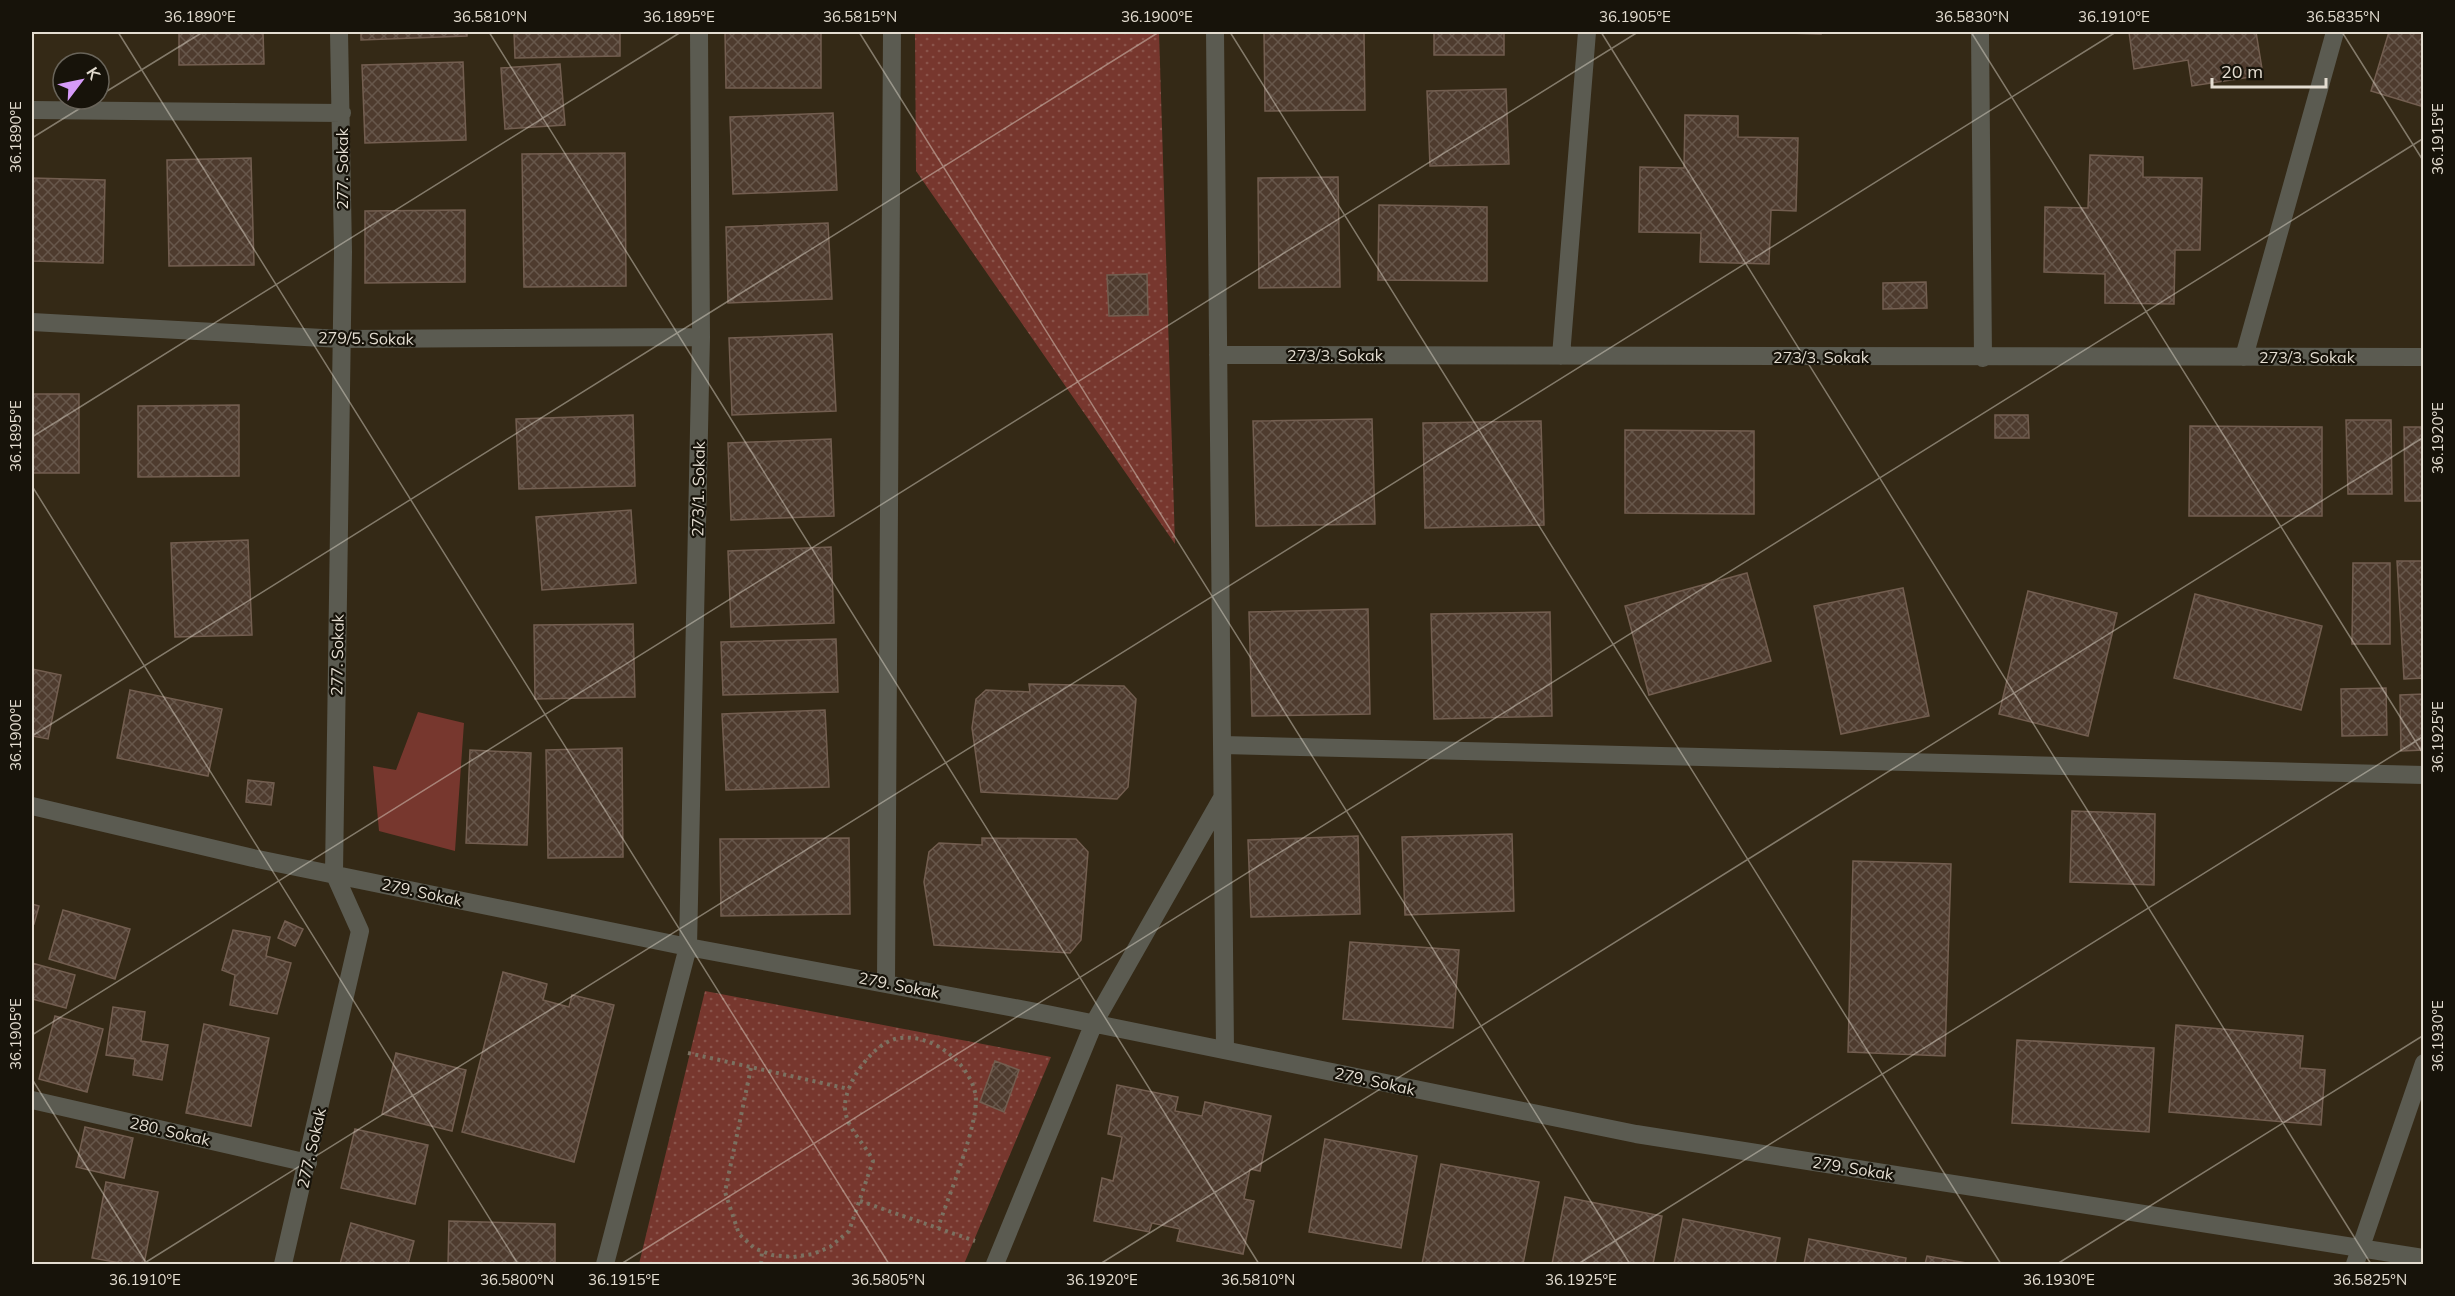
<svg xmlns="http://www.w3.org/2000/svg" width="2455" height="1296" font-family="Mulish,sans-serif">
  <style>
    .grass { fill: #77372e }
    .park { fill: url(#park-dots) }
    .building { fill: url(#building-cross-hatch); stroke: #735e50; stroke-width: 1.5 }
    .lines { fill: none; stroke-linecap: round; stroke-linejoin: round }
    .path { stroke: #7b7161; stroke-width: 4; stroke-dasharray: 3 4.5; stroke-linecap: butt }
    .minor { stroke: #5b5b51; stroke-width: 18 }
    .ticks { fill: none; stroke: #e4ddd1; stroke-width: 1.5; stroke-opacity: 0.45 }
    .labels { text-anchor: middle; stroke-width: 4.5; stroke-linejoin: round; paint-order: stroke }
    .street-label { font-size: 16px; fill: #e4ddd1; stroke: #17130a }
    .neatline { fill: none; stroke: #e4ddd1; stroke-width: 2 }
    .ticks-label { font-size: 15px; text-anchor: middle; fill: #e4ddd1 }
  </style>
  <defs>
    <pattern id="park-dots" width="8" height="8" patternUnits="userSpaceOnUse" patternTransform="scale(1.5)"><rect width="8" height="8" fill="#77372e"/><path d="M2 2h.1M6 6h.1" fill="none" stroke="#8a544b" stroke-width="1.8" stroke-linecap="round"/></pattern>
    <pattern id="building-cross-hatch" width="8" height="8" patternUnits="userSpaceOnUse" patternTransform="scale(1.5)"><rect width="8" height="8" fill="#4e3b2e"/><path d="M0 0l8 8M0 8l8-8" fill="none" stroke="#67574b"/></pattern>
  </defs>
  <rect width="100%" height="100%" fill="#342916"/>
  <path class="grass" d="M418 712 464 723 455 851 379 831 373 766 396 770Z"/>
  <path class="park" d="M915 32H1159L1175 544 916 171Z
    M705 991 1051 1057 964 1264H639Z"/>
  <path class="building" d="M179 32H263L264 64 179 65Z
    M361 32H467V36L361 40Z
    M514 32H620V56L515 58Z
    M725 32H821V88H726Z
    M1264 32H1364L1365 110 1265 111Z
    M1434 32H1504V55H1434Z
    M1752 32H1821V34Z
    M2129 32H2256L2263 75 2192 86 2188 60 2134 69Z
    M2389 32H2424V107L2371 91Z
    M463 62 466 140 365 143 362 65Z
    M560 64 565 125 505 129 501 68Z
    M1506 89 1509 164 1430 166 1427 91Z
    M833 113 837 190 733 194 730 117Z
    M1685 115 1738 116V137L1798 138 1796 211 1771 210 1769 264 1700 262 1701 233 1639 232 1640 167 1684 168Z
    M625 153 626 286 524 287 522 154Z
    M2090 155 2143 157V177L2202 178 2200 250H2175L2174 304 2105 303V274L2044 272 2045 207 2088 208Z
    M251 158 254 265 169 266 167 160Z
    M1338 177 1340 287 1259 288 1258 178Z
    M32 178 105 180 103 263 32 261Z
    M1379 205 1487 207V281L1378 280Z
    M465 210V282L365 283V211Z
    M828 223 832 299 728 303 726 227Z
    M1147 274 1148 315 1109 316 1107 275Z
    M1926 282 1927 308 1883 309V283Z
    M832 334 836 411 732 415 729 338Z
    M32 394H79V473H32Z
    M239 405V476L138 477V406Z
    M633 415 635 486 519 489 516 419Z
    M1995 415H2028L2029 438H1995Z
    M1372 419 1375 524 1256 526 1253 421Z
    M2346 420H2391L2392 494H2348Z
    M1541 421 1544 525 1425 528 1423 423Z
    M2190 426 2322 427V516H2189Z
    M2404 427H2424V501H2405Z
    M1625 430 1754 431V514L1625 513Z
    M831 439 834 516 731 520 728 443Z
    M631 510 636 583 542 590 536 517Z
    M248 540 252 635 175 637 171 543Z
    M831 547 834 623 731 627 728 551Z
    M2397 561H2424V678L2404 679Z
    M2353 563H2390V644H2352Z
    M1747 573 1771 661 1649 695 1625 606Z
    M1903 588 1929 716 1841 734 1814 606Z
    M2028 591 2117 613 2088 736 1999 714Z
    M2195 594 2322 626 2301 710 2174 678Z
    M1368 609 1370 714 1252 716 1249 612Z
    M1550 612 1552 716 1434 719 1431 614Z
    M633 624 635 697 535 699 534 625Z
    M836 639 838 692 723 695 721 642Z
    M32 669 61 675 48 739 32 736Z
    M1029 684 1124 686 1136 699 1128 787 1117 799 981 792 972 728 976 699 986 690 1030 692Z
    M2386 688 2387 735 2342 736 2341 689Z
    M130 690 222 709 208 776 117 758Z
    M2424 694V750L2401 751 2400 695Z
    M825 710 829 787 726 790 722 714Z
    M622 748 623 857 548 858 546 750Z
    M470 750 531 753 527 845 466 843Z
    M248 780 274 783 271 805 246 802Z
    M2072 811 2155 814 2154 885 2070 882Z
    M1512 834 1514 911 1405 915 1402 837Z
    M1358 836 1360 914 1251 917 1248 840Z
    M849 838 850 914 721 916 720 839Z
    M982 838 1076 839 1088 852 1081 940 1070 953 934 945 924 882 929 852 939 843 982 845Z
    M1853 861 1951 864 1945 1056 1848 1052Z
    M32 904 39 906 34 924 32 923Z
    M63 910 130 929 115 979 49 959Z
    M285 921 303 929 295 946 278 938Z
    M233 930 270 937 266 956 291 963 277 1014 230 1005 235 975 222 970Z
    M1350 942 1459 950 1453 1028 1343 1019Z
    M32 963 75 975 66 1008 32 999Z
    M503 972 547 984 543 1000 569 1007 572 995 614 1005 574 1162 462 1132Z
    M113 1007 145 1012 141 1041 168 1045 162 1080 133 1075 135 1059 106 1055Z
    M55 1016 103 1029 87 1092 39 1079Z
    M204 1024 269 1038 251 1126 186 1113Z
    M2176 1025 2303 1036 2300 1068 2325 1070 2321 1125 2169 1112Z
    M2017 1040 2154 1048 2149 1132 2012 1123Z
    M396 1053 466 1070 452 1131 382 1114Z
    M995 1061 1019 1070 1004 1112 980 1102Z
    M1117 1085 1178 1097 1175 1111 1202 1116 1205 1102 1271 1116 1260 1171 1250 1169 1244 1199 1254 1201 1243 1254 1177 1241 1180 1229 1152 1223 1149 1232 1094 1221 1102 1178 1113 1181 1122 1137 1108 1134Z
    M85 1127 133 1138 124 1178 76 1167Z
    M355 1129 428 1145 415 1204 341 1188Z
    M1325 1139 1417 1156 1401 1248 1309 1232Z
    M1441 1164 1539 1182 1523 1264H1422Z
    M106 1182 158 1192 144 1264H126L92 1258Z
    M1565 1197 1662 1216 1653 1264H1552Z
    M1683 1219 1780 1238 1775 1264H1674Z
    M449 1221 555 1224V1264H448Z
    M351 1223 414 1241 408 1264H340Z
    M1809 1239 1906 1258 1905 1264H1804Z
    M1927 1256 1972 1264H1925Z"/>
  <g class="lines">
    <path class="path" d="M688 1053 849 1089
      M751 1068 725 1192 739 1234 754 1248 772 1255 793 1257 813 1254 830 1247 849 1231 873 1161C865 1143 844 1127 845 1105 846 1082 872 1045 895 1039 929 1031 967 1060 975 1092 982 1118 947 1199 938 1228
      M860 1201 975 1241
      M761 1264 762 1251"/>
    <path class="minor" d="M1215 32 1225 1050
      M1980 32 1983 358
      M32 110 342 113
      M32 322 341 339 701 337
      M1218 355 2424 357
      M1561 356 1587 32
      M2244 357 2335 32
      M1223 745 2424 775
      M32 806 253 858 688 947 1047 1014 1636 1134 2423 1258
      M886 982 892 32
      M32 1100 308 1163
      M283 1264 360 931 334 873 343 252 339 32
      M605 1264 688 947 701 337 699 32
      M995 1264 1094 1023 1222 798
      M2355 1264 2424 1063"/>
  </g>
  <path class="ticks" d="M118 32 889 1264M489 32 1259 1264M859 32 1630 1264M1230 32 2001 1264M1601 32 2371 1264M1971 32 2424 755M2342 32 2424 162M99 96 203 32M32 138 95 99M32 437 681 32M32 486 518 1264M32 736 1159 32M32 1035 1638 32M32 1079 147 1264M143 1264 2116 32M621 1264 2424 138M1100 1264 2424 437M1578 1264 2424 736M2057 1264 2424 1035"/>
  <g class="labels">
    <g class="street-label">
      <text transform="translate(342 169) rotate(-90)" y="6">277. Sokak</text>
      <text transform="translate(366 338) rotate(1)" y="6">279/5. Sokak</text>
      <text x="1335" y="361">273/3. Sokak</text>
      <text x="1821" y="363">273/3. Sokak</text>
      <text x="2307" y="363">273/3. Sokak</text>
      <text transform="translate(698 489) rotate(-89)" y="6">273/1. Sokak</text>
      <text transform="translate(337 655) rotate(-89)" y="6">277. Sokak</text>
      <text transform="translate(422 892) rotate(12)" y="6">279. Sokak</text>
      <text transform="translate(899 985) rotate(11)" y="6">279. Sokak</text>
      <text transform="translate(1375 1081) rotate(12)" y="6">279. Sokak</text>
      <text transform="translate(170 1131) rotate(13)" y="6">280. Sokak</text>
      <text transform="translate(311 1148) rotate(-77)" y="6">277. Sokak</text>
      <text transform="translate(1853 1168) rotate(9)" y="6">279. Sokak</text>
    </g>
  </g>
  <rect width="2455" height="1296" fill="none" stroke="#17130a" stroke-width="66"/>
  <g transform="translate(81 81) rotate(58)"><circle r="28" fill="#17130a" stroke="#69645a" stroke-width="1.5"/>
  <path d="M0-4.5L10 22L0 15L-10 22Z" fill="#d69bf9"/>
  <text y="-9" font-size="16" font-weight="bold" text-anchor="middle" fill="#e4ddd1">K</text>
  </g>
  <path d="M2212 78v9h114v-9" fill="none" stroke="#e4ddd1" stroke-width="3"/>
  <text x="2221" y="78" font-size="18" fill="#e4ddd1" stroke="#17130a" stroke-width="4.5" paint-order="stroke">20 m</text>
  <rect x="33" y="33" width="2389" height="1230" class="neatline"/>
  <g class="ticks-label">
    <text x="200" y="22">36.1890°E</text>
    <text x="490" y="22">36.5810°N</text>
    <text x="679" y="22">36.1895°E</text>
    <text x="860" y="22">36.5815°N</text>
    <text x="1157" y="22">36.1900°E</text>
    <text x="1635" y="22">36.1905°E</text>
    <text x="1972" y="22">36.5830°N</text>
    <text x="2114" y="22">36.1910°E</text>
    <text x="2343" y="22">36.5835°N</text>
    <text transform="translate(16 137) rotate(-90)" y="5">36.1890°E</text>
    <text transform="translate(2438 139) rotate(-90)" y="5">36.1915°E</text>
    <text transform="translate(16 436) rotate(-90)" y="5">36.1895°E</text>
    <text transform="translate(2438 438) rotate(-90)" y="5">36.1920°E</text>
    <text transform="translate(16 735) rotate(-90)" y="5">36.1900°E</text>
    <text transform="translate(2438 737) rotate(-90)" y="5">36.1925°E</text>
    <text transform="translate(16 1034) rotate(-90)" y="5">36.1905°E</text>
    <text transform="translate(2438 1036) rotate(-90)" y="5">36.1930°E</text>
    <text x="145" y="1285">36.1910°E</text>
    <text x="517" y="1285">36.5800°N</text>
    <text x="624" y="1285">36.1915°E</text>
    <text x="888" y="1285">36.5805°N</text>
    <text x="1102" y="1285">36.1920°E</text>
    <text x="1258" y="1285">36.5810°N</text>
    <text x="1581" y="1285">36.1925°E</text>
    <text x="2059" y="1285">36.1930°E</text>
    <text x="2370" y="1285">36.5825°N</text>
  </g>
</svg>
